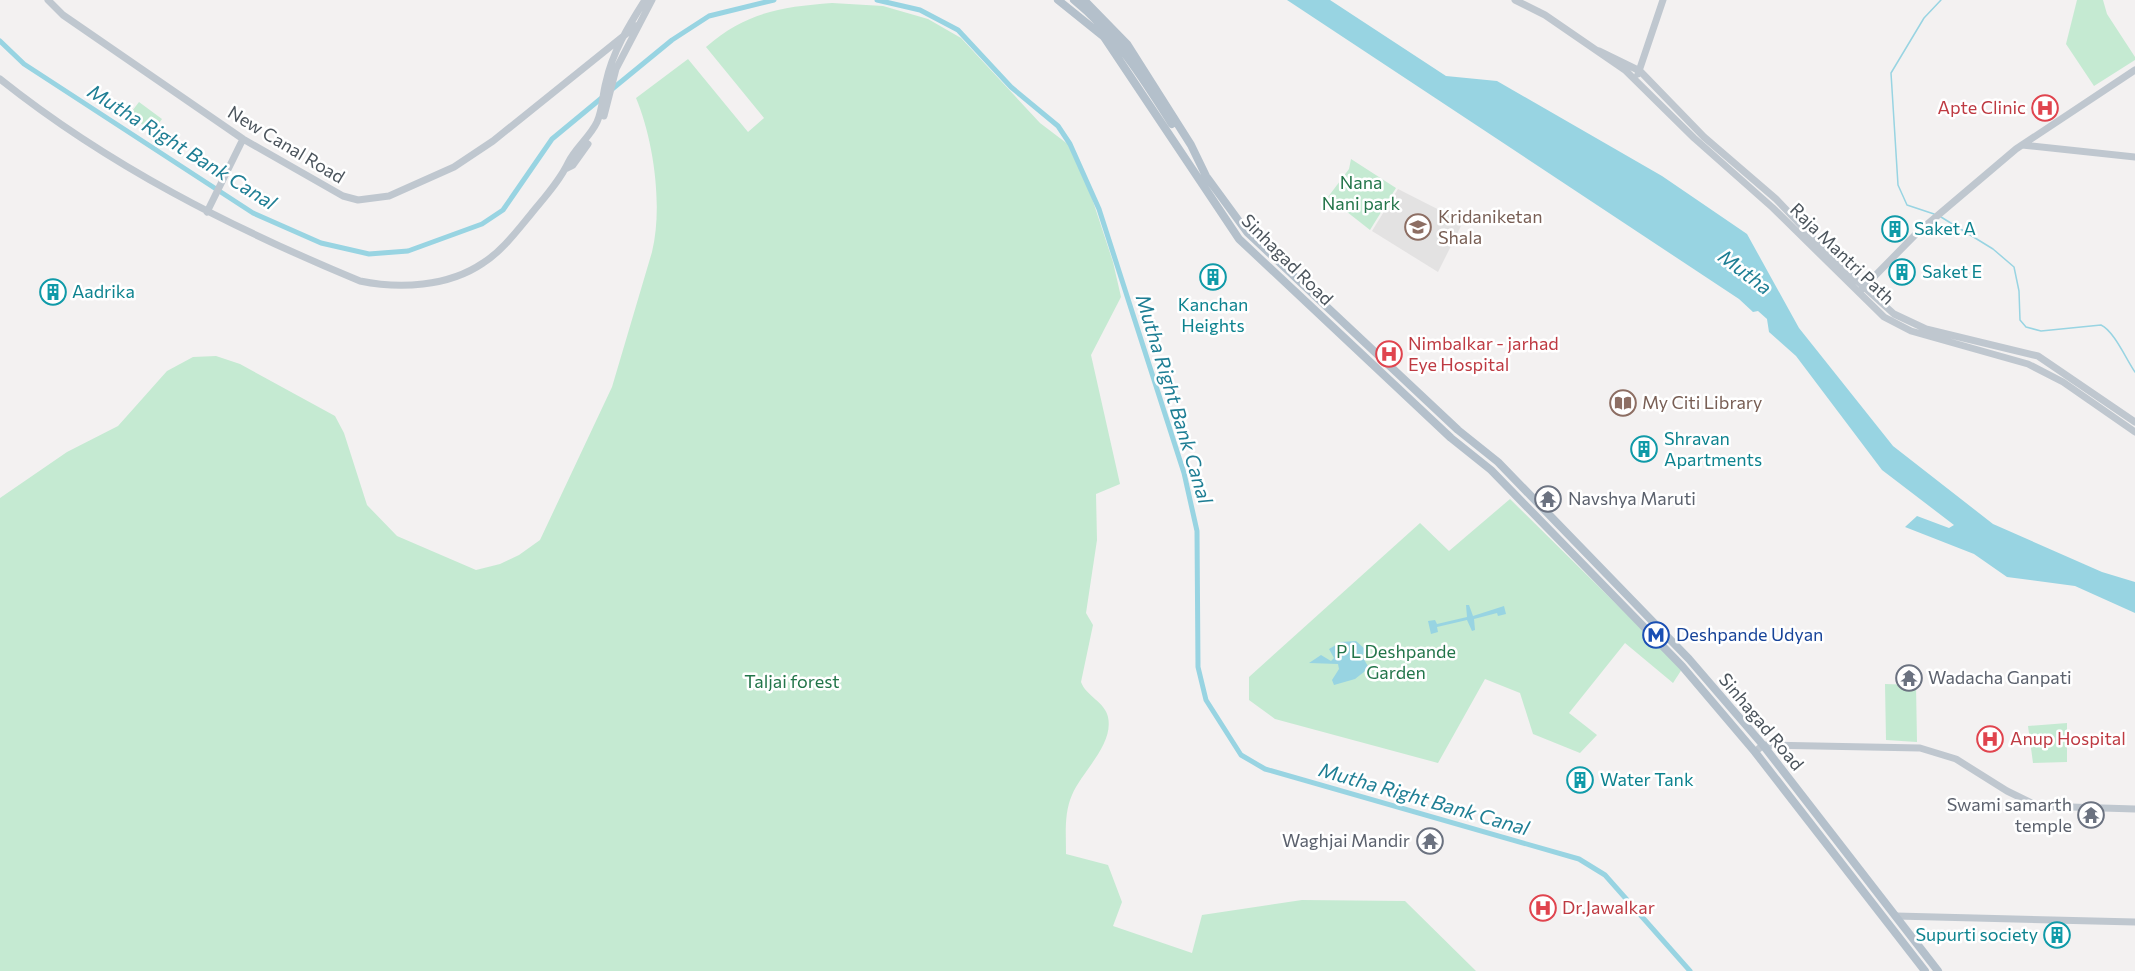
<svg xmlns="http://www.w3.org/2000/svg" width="2135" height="971" font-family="Commissioner,sans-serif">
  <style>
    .education { fill: #e3e2e2 }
    .green { fill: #c5ead2 }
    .water { fill: #98d4e2 }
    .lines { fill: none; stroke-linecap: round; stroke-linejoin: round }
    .stream { stroke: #98d4e2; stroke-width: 1.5 }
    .canal { stroke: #98d4e2; stroke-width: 5 }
    .secondary { stroke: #bfc7cf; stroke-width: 7 }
    .primary { stroke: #b4c0cb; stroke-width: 8 }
    .labels { text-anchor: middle; stroke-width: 5; stroke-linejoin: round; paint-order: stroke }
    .health-label { font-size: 18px; fill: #be3a42; stroke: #fff; text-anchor: start }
    .street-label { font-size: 18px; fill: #4b545c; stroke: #fff }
    .park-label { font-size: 18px; fill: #23754a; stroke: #fff }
    .education-label { font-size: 18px; fill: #785e54; stroke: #fff; text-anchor: start }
    .culture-label { font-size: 18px; fill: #0d838f; stroke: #fff; text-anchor: start }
    .worship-label { font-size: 18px; fill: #5b616d; stroke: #fff; text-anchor: start }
    .transit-label { font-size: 18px; fill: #164399; stroke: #fff; text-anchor: start }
    .water-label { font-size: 20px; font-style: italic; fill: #1e7e94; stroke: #fff }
  </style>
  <rect width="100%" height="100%" fill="#f3f1f1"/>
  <path class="education" d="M1398 189 1463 222 1438 272 1372 231Z"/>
  <path class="green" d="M2077 0H2103L2107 14 2135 57V60L2094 86 2066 44Z
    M832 3 883 6 928 19 961 38 1040 123 1069 145 1084 174 1113 262 1121 297 1091 355 1120 484 1096 494 1097 540 1086 613 1093 625 1081 682C1086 696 1105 702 1108 717 1114 745 1082 771 1072 795 1064 813 1066 834 1066 854L1108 865 1122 902 1113 926 1192 953 1202 915 1302 900 1405 901 1476 971H0V498L67 452 118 426 167 371 193 357 216 356 240 364 335 416 344 433 367 505 397 536 476 570 500 564 519 555 540 540 612 387 652 252C663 207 654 141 636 98L688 59 748 132 764 118 706 47C746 12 781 7 832 3Z
    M139 102 162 119 153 132 129 115Z
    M1351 159 1396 188 1370 230 1328 197 1349 169Z
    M1510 499 1682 669 1673 683 1625 643 1569 713 1597 735 1580 753 1533 734 1520 693 1485 679 1438 763 1275 719 1249 700V677L1420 523 1449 551Z
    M1885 684 1916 685 1917 742 1886 740Z
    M2067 723V762L2033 763 2028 726Z"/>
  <path class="water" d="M1287 0H1330L1446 76 1497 81 1662 176 1747 234 1799 328 1893 446 1993 524 2102 572 2135 582V613L2075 586 2007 577 1974 554 1905 527 1917 516 1949 528 1954 525 1882 470 1796 356 1769 332 1767 319 1758 311 1753 312 1739 299Z
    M1466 605H1469L1473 616 1504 606 1506 614 1498 616 1497 613 1474 619 1475 630 1472 631 1467 620 1437 627 1438 632 1431 634 1428 621 1435 620 1437 624 1467 617Z
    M1356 641 1366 650 1362 656 1369 668 1355 679 1334 685 1332 680 1339 669 1338 664 1309 663 1321 655 1331 661 1334 658 1329 649 1341 642Z"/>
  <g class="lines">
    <path class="stream" d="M1934 214 1907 205 1898 185 1891 73 1924 18 1941 0
      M1941 217 1993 249 2014 267 2019 291 2020 320 2026 327 2041 331 2101 325C2114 331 2126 359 2135 372"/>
    <path class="canal" d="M877 0 920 10 958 30 1011 87 1058 126 1070 144 1099 209 1184 473 1197 531 1198 667 1206 700 1241 755 1265 769 1579 859 1605 875 1690 971
      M0 41 24 64 253 213 321 243 369 254 408 251 482 224 503 210 552 139 604 96
      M611 90 672 40 709 16 774 0"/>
    <path class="secondary" d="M48 0 63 15 243 139 343 196 358 200 389 196 454 167 493 141 636 26
      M1515 0 1545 15 1625 70 1694 138 1773 208 1884 317 1911 331 2028 364 2063 382 2135 432
      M1599 51 1640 71 1704 137 1776 199 1835 261 1894 314 1926 329 2038 356 2135 422
      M1638 74 1663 0
      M0 79C109 166 232 228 360 281 399 289 448 287 483 263 502 251 516 232 531 214 544 198 559 182 568 163 575 148 590 137 597 122 603 109 602 96 606 82 612 53 629 25 645 0
      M604 116 616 69 652 0
      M2022 145 2135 157
      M567 168 573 165 588 144
      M207 212 243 139
      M1862 289 1917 233 2016 149 2135 70
      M1755 752 1763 745 1920 748 1956 759 2007 791 2038 806 2135 809
      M1896 916 2135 922"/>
    <path class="primary" d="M1058 0 1104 37 1239 239 1451 438 1491 470 1682 666 1755 752 1925 971
      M1074 0C1116 34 1143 79 1172 124
      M1084 0 1127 44 1191 145 1206 176 1247 232 1458 430 1498 462 1689 659 1763 745 1938 971"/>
  </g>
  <defs>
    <g id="hospital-ring" transform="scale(1.35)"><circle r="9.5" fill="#fff" stroke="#e0444e" stroke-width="1.5"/><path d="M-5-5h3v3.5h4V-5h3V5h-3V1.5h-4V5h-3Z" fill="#e0444e"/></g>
    <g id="school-ring" transform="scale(1.35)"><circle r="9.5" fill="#fff" stroke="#8d6e63" stroke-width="1.5"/><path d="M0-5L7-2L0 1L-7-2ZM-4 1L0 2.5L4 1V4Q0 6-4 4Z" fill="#8d6e63"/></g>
    <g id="building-ring" transform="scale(1.35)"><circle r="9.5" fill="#fff" stroke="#0f9aa8" stroke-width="1.5"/><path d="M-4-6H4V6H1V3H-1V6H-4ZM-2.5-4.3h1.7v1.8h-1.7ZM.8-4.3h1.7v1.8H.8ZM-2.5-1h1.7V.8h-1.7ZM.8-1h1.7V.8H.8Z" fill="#0f9aa8"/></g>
    <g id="library-ring" transform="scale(1.35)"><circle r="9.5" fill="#fff" stroke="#8d6e63" stroke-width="1.5"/><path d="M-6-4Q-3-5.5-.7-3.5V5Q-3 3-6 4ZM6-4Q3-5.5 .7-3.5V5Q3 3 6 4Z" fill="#8d6e63"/></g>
    <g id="temple-ring" transform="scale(1.35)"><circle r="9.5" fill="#fff" stroke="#6b7280" stroke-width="1.5"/><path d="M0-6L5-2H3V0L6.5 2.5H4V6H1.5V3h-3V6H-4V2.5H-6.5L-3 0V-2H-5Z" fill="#6b7280"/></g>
    <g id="metro-ring" transform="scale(1.35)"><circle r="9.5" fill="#fff" stroke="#1a4fb4" stroke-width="1.5"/><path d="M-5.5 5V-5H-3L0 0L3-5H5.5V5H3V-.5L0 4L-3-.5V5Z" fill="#1a4fb4"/></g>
  </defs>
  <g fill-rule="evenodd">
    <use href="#hospital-ring" x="2045" y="108"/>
    <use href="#school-ring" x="1418" y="227"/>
    <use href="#building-ring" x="1895" y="229"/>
    <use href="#building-ring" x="1902" y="272"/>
    <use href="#building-ring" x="1213" y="277"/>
    <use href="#building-ring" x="53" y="292"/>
    <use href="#hospital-ring" x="1389" y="354"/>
    <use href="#library-ring" x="1623" y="403"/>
    <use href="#building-ring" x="1644" y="449"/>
    <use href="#temple-ring" x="1548" y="499"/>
    <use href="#metro-ring" x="1656" y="635"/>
    <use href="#temple-ring" x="1909" y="678"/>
    <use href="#hospital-ring" x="1990" y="739"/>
    <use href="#building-ring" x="1580" y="780"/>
    <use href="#temple-ring" x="2091" y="815"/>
    <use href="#temple-ring" x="1430" y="841"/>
    <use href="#hospital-ring" x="1543" y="908"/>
    <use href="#building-ring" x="2057" y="935"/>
  </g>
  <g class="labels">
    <g class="health-label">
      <text x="2026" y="114" text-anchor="end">Apte Clinic</text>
      <text x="1408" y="350">Nimbalkar - jarhad<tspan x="1408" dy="21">Eye Hospital</tspan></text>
      <text x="2010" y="745">Anup Hospital</text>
      <text x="1562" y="914">Dr.Jawalkar</text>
    </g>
    <g class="street-label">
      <text transform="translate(286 145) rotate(31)" y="6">New Canal Road</text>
      <text transform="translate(1842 254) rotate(44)" y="6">Raja Mantri Path</text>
      <text transform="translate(1287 260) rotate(45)" y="6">Sinhagad Road</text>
      <text transform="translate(1761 722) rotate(50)" y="6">Sinhagad Road</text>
    </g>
    <g class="park-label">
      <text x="1361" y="189">Nana<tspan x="1361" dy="21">Nani park</tspan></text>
      <text x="1396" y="658">P L Deshpande<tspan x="1396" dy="21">Garden</tspan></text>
      <text x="792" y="688">Taljai forest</text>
    </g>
    <g class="education-label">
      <text x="1438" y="223">Kridaniketan<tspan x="1438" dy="21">Shala</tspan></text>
      <text x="1642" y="409">My Citi Library</text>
    </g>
    <g class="culture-label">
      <text x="1914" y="235">Saket A</text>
      <text x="1922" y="278">Saket E</text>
      <text x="72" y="298">Aadrika</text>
      <text x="1213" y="311" text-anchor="middle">Kanchan<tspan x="1213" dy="21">Heights</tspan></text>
      <text x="1664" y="445">Shravan<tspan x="1664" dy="21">Apartments</tspan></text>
      <text x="1600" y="786">Water Tank</text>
      <text x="2038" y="941" text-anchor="end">Supurti society</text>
    </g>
    <g class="worship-label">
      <text x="1568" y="505">Navshya Maruti</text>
      <text x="1928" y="684">Wadacha Ganpati</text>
      <text x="2072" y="811" text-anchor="end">Swami samarth<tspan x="2072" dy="21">temple</tspan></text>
      <text x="1410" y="847" text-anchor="end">Waghjai Mandir</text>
    </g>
    <g class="transit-label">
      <text x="1676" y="641">Deshpande Udyan</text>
    </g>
    <g class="water-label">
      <text transform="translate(182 147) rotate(32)" y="7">Mutha Right Bank Canal</text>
      <text transform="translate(1745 272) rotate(37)" y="7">Mutha</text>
      <text transform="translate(1174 399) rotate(73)" y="7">Mutha Right Bank Canal</text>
      <text transform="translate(1424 799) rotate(16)" y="7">Mutha Right Bank Canal</text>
    </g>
  </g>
</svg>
